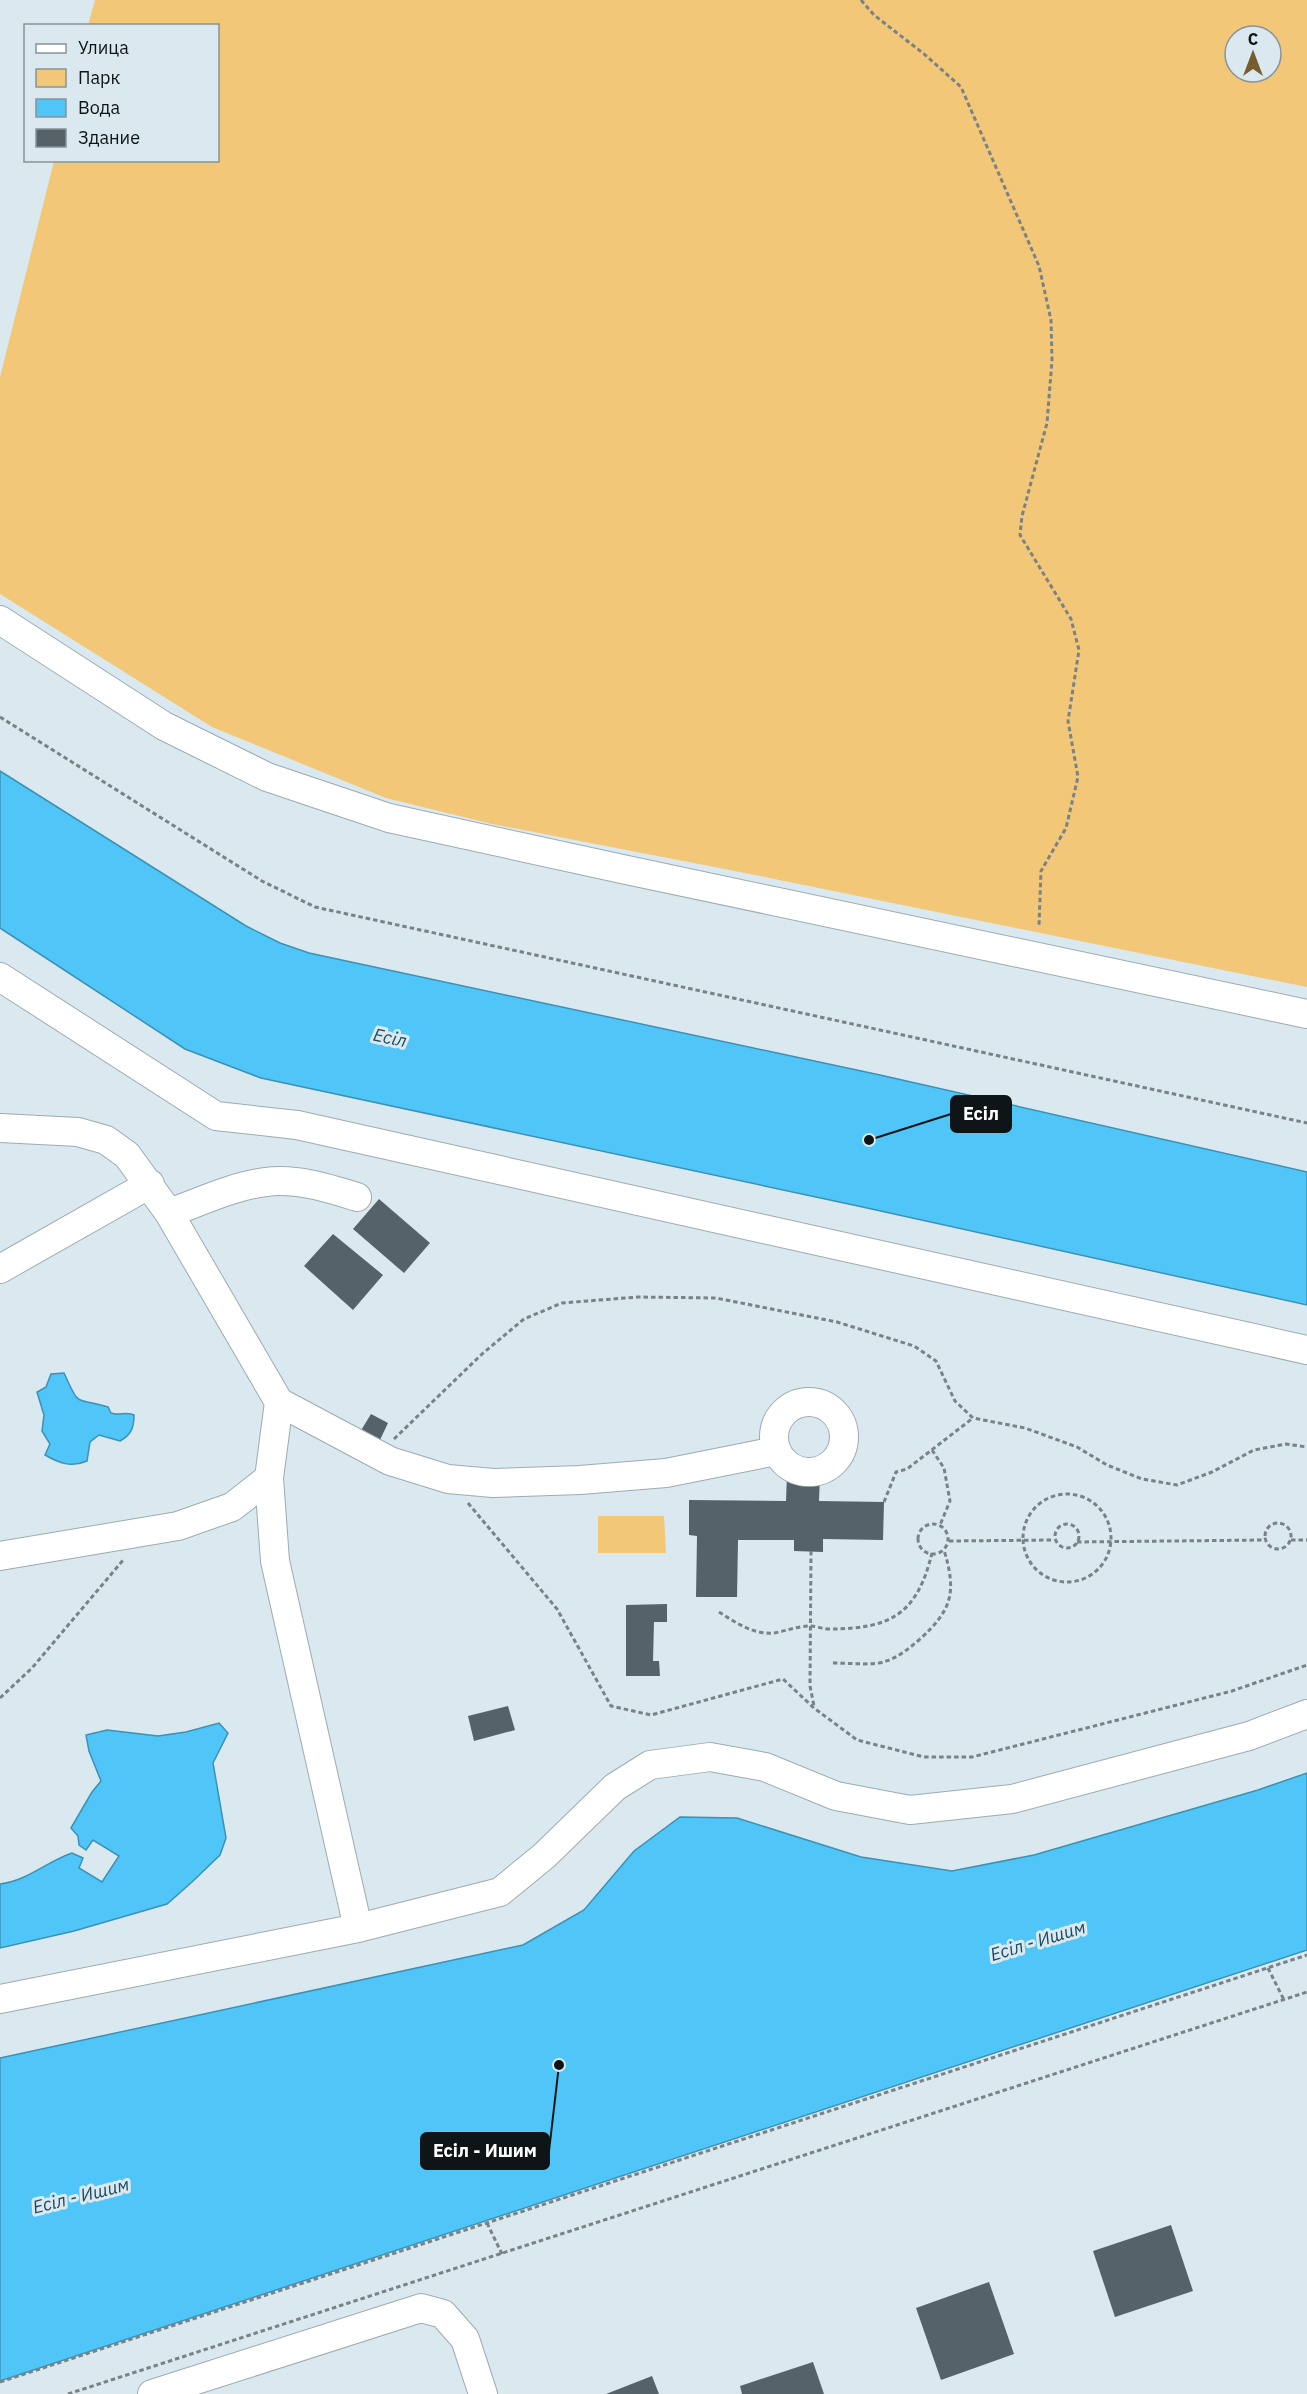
<svg xmlns="http://www.w3.org/2000/svg" width="1307" height="2394" font-family="'IBM Plex Sans',sans-serif">
  <style>
    .green { fill: #f3c778; fill-rule: evenodd }
    .water { fill: #50c6f8; stroke: #3c91b4; stroke-width: 1.5 }
    .building { fill: #566269 }
    .lines { fill: none; stroke-linecap: round; stroke-linejoin: round }
    .minor-casing { stroke: #9dabb2; stroke-width: 30 }
    .path { stroke: #798287; stroke-width: 3; stroke-dasharray: 4.5 3; stroke-linecap: butt }
    .minor { stroke: #fff; stroke-width: 28 }
    .labels { text-anchor: middle; stroke-width: 6; stroke-linejoin: round; paint-order: stroke }
    .water-label { font-size: 18px; font-style: italic; fill: #194a5f; stroke: #dae8ef }
    .leader { fill: none; stroke: #0f1416; stroke-width: 2 }
    .callout-dot { fill: #0f1416; stroke: #dae8ef; stroke-width: 2 }
    .callout { fill: #0f1416; stroke: #0f1416; stroke-width: 2 }
    .callout-label { font-size: 18px; text-anchor: middle; font-weight: bold; fill: #fff }
  </style>
  <rect width="100%" height="100%" fill="#dae8ef"/>
  <path class="green" d="M95 0H1307V987L740 872 492 824 386 798 212 727 0 594V377L54 161 218 160V26L88 25ZM1235 36H1271V72H1235Z
    M598 1516H664L666 1553H598Z"/>
  <path class="water" d="M0 771 246 926 280 943 309 953 880 1075 1307 1172V1305L858 1206 261 1078 185 1049 0 928Z
    M64 1373C80 1408 74 1397 108 1407L111 1413C120 1416 126 1411 134 1415 134 1428 131 1435 120 1441L99 1435 90 1442 87 1461C71 1468 59 1463 45 1455L50 1444 42 1431 44 1415 37 1392 46 1387 51 1374Z
    M219 1723 228 1733 213 1763 226 1838 220 1855 192 1882 167 1904 74 1931 0 1948V1884C27 1881 46 1862 72 1853L83 1858 79 1868 102 1882 119 1856 93 1840 86 1850 79 1845 78 1836 71 1828 92 1792 101 1781 89 1751 86 1735 107 1730 158 1736 186 1732Z
    M1307 1773V1950L0 2381V2058L523 1945 584 1910 634 1851 680 1817 737 1818 861 1857 952 1871 1034 1855 1258 1790Z"/>
  <path class="building" d="M379 1199 430 1243 404 1273 353 1229Z
    M333 1234 383 1275 353 1310 304 1266Z
    M371 1414 388 1423 379 1442 360 1432Z
    M787 1474H820L819 1501 884 1502 883 1540 823 1539V1552L794 1551V1540H738L737 1597H696L697 1536 689 1535V1500L786 1501Z
    M667 1604V1622H654L653 1661H659L660 1676H626V1605Z
    M508 1706 515 1730 474 1741 468 1716Z
    M1171 2225 1193 2291 1115 2317 1093 2251Z
    M989 2282 1014 2354 941 2380 916 2308Z
    M813 2362 824 2394H742L740 2386Z
    M652 2376 659 2394H606Z"/>
  <g class="lines">
    <g class="minor-casing">
      <path id="minor" d="M0 620 164 726 267 777 389 818 622 869 1307 1014
        M0 977 216 1116 297 1125 1307 1350
        M0 1128 78 1132 106 1140 127 1155 169 1213 279 1402 269 1478 275 1561 358 1928
        M169 1213C200 1202 233 1186 266 1182 297 1178 328 1188 357 1197
        M0 1269 150 1184
        M279 1402 390 1461 448 1479 493 1483 580 1480 666 1473 766 1453 775 1448
        M774 1437a35 35 0 1 1 70 0a35 35 0 1 1-70 0Z
        M0 1556 178 1526 232 1507 269 1478
        M0 1999 358 1928 500 1892 544 1856 615 1787 650 1765 710 1757 765 1767 836 1796 910 1810 1012 1799 1249 1736 1307 1714
        M152 2394 421 2308 443 2314 465 2339 483 2394"/>
    </g>
    <path class="path" d="M861 0 874 15 924 54 961 87 1039 266 1051 320 1052 360 1047 423 1022 516 1020 535 1071 619 1079 650 1068 721 1078 777 1066 828 1041 871 1039 925
      M0 717 262 881 315 907 1307 1123
      M394 1439 482 1354 524 1319 562 1303 638 1297 716 1298 837 1322 914 1346 936 1361 955 1401 973 1418 1025 1428 1077 1447 1107 1465 1142 1479 1177 1485 1212 1472 1254 1450 1286 1444 1307 1447
      M932 1450 944 1468 950 1501 940 1525
      M1023 1538a44 44 0 1 1 88 0a44 44 0 1 1-88 0Z
      M884 1502 896 1472 907 1469 973 1418
      M468 1503 557 1609 611 1706 651 1715 783 1679 814 1708 857 1740 924 1757H972L1232 1691 1307 1665
      M1265 1536a13 13 0 1 1 26 0a13 13 0 1 1-26 0Z
      M1055 1536a12 12 0 1 1 24 0a12 12 0 1 1-24 0Z
      M918 1539a15 15 0 1 1 30 0a15 15 0 1 1-30 0Z
      M1291 1540H1307
      M949 1541 1054 1540
      M1077 1542 1265 1540
      M811 1551 810 1686 814 1706
      M719 1612C735 1622 753 1635 774 1633 786 1631 798 1626 810 1626 816 1626 822 1629 829 1629 890 1629 917 1615 932 1553
      M833 1663C848 1663 864 1665 879 1663 895 1660 907 1650 919 1640 952 1610 957 1593 944 1550
      M0 1698 32 1668 124 1559
      M1268 1968 1284 2000
      M487 2223 502 2254
      M0 2382 1307 1955
      M68 2394 1307 1992"/>
    <use href="#minor" class="minor"/>
  </g>
  <g class="labels">
    <g class="water-label">
      <text transform="translate(390 1038) rotate(12)" y="6">Есіл</text>
      <text transform="translate(1038 1941) rotate(-17)" y="6">Есіл - Ишим</text>
      <text transform="translate(81 2196) rotate(-14)" y="6">Есіл - Ишим</text>
    </g>
  </g>
  <path class="leader" d="M869 1140L951 1114M559 2065L549 2151"/>
  <g class="callout-dot">
    <circle cx="869" cy="1140" r="6"/>
    <circle cx="559" cy="2065" r="6"/>
  </g>
  <g class="callout">
    <rect x="951" y="1096" width="60" height="36" rx="6"/>
    <rect x="421" y="2133" width="128" height="36" rx="6"/>
  </g>
  <g class="callout-label">
    <text x="981" y="1120">Есіл</text>
    <text x="485" y="2157">Есіл - Ишим</text>
  </g>
  <rect x="24" y="24" width="195" height="138" fill="#dae8ef" stroke="#899398" stroke-width="1.5"/>
  <rect x="36" y="44" width="30" height="9" fill="#ffffff" stroke="#899398" stroke-width="1.5"/>
  <text x="78" y="54" font-size="18" fill="#0f1416">Улица</text>
  <rect x="36" y="69" width="30" height="18" fill="#f3c778" stroke="#899398" stroke-width="1.5"/>
  <text x="78" y="84" font-size="18" fill="#0f1416">Парк</text>
  <rect x="36" y="99" width="30" height="18" fill="#50c6f8" stroke="#899398" stroke-width="1.5"/>
  <text x="78" y="114" font-size="18" fill="#0f1416">Вода</text>
  <rect x="36" y="129" width="30" height="18" fill="#566269" stroke="#899398" stroke-width="1.5"/>
  <text x="78" y="144" font-size="18" fill="#0f1416">Здание</text>
  <g transform="translate(1253 54)"><circle r="28" fill="#dae8ef" stroke="#899398" stroke-width="1.5"/>
  <path d="M0-4.5L10 22L0 15L-10 22Z" fill="#775d2e"/>
  <text y="-9" font-size="16" font-weight="bold" text-anchor="middle" fill="#0f1416">С</text>
  </g>
</svg>
